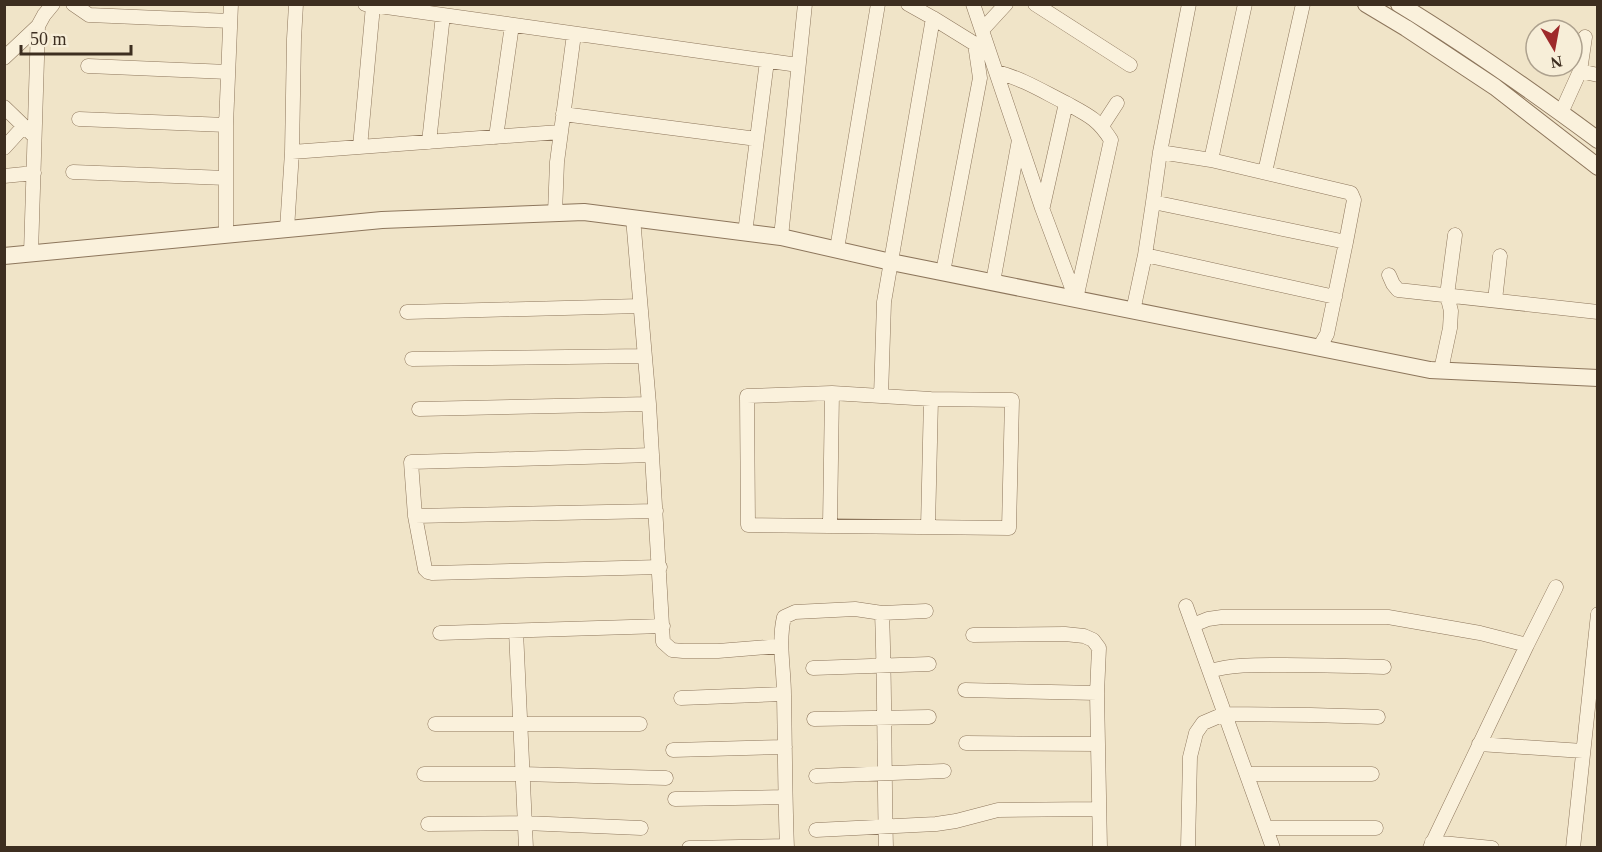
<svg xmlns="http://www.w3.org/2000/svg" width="1602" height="852" font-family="'Times New Roman',serif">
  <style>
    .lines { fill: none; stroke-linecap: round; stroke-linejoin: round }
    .minor-casing { stroke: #8d765c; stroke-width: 15 }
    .tertiary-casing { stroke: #8d765c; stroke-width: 18 }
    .minor { stroke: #faf1dc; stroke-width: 14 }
    .tertiary { stroke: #faf1dc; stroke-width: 16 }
  </style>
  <rect width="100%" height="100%" fill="#f0e4c8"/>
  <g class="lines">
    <g class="minor-casing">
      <path id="minor" d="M73 4 89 15 230 21
        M365 4 798 65
        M973 4 1042 208 1076 299
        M1035 4 1130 65
        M933 18 975 44 980 78 943 272
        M983 29 1006 4
        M4 58 38 26
        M88 66 228 72
        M1580 71 1598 75
        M997 72C1023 79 1042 91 1066 103L1043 206
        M1066 103C1088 115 1098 119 1111 140L1076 299
        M4 107 34 136
        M1561 113 1580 71 1585 37
        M563 114 757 139
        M79 119 226 125
        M1102 126 1117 103
        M496 137 512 25
        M429 142 443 15
        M360 147 373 6
        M4 148 24 126
        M292 152 560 132
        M1160 152 1211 160 1351 193 1354 200 1346 242
        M1211 160 1245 4
        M73 172 226 178
        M1265 172 1303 4
        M4 176 34 173
        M1153 202 1160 152 1189 4
        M555 213 557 162 574 34
        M287 229 292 152 294 39 296 4
        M745 233 767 61
        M226 235V125L231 4
        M781 237 805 4
        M837 249 878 4
        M31 253 38 26 44 15 53 4
        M1145 255 1153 202 1346 242 1327 334 1319 348
        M1389 275 1393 284 1398 290 1598 312
        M993 282 1019 140
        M1495 300 1500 256
        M1133 311 1145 255 1335 297
        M407 312 640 306
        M412 359 645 356
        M1441 370 1450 328 1451 311 1447 295 1455 235
        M881 396 931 399 1012 400 1009 528 748 525 747 396 832 393 881 396 884 302 933 18 908 4
        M649 404 663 642 672 650 683 651H718L781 646
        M419 409 649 404 633 218
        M652 455 411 462 415 516 425 569 428 572 432 573 660 567
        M415 516 656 511
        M830 525 832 393
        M928 527 931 399
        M1186 606 1273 848
        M882 613 926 611
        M1193 625 1208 619 1222 617H1388L1480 633 1527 645 1430 848
        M516 631 526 848
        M440 633 663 626
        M973 635 1065 634 1084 636 1093 640 1099 648 1097 693 1100 848
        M1527 645 1556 587
        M813 668 929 664
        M1210 671C1234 664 1259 665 1285 665 1318 665 1351 666 1384 667
        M965 690 1097 693
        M681 698 784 694
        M814 719 929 717
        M435 724H640
        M966 743 1098 744
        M1479 744 1583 751
        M673 750 785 747
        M424 774H522L666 778
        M1247 774H1372
        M816 776 944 771
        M675 799 785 797
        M428 824 525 823 641 828
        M1266 828H1376
        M816 830 936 824 956 821 998 810 1099 809
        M1432 842 1492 848
        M689 848 787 846
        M787 848C785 797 785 746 784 695 784 669 778 643 784 617L795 612 855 609 882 613C885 691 884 769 886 848
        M1188 848 1190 757 1196 733 1203 723 1224 714 1311 715 1378 717
        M1573 848 1598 614"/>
    </g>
    <g class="tertiary-casing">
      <path id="tertiary" d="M1366 4 1406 28 1495 87 1598 167
        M1399 4C1468 46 1533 92 1598 140
        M4 256 382 220 584 212 781 237 891 262 1430 370 1598 378"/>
    </g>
    <use href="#minor" class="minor"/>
    <use href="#tertiary" class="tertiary"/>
  </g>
  <rect width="1602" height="852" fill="none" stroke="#3d2e20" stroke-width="12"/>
  <g transform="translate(1554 48) rotate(170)"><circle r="28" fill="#f7eed8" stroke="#ada18e" stroke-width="1.5"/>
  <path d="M0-4.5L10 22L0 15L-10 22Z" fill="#9e2a2b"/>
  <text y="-9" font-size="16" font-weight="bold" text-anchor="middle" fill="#3d2e20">N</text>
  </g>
  <path d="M21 45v9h110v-9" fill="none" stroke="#3d2e20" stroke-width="3"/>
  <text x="30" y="45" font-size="18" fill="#3d2e20" stroke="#f7eed8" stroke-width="4.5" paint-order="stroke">50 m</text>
</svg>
